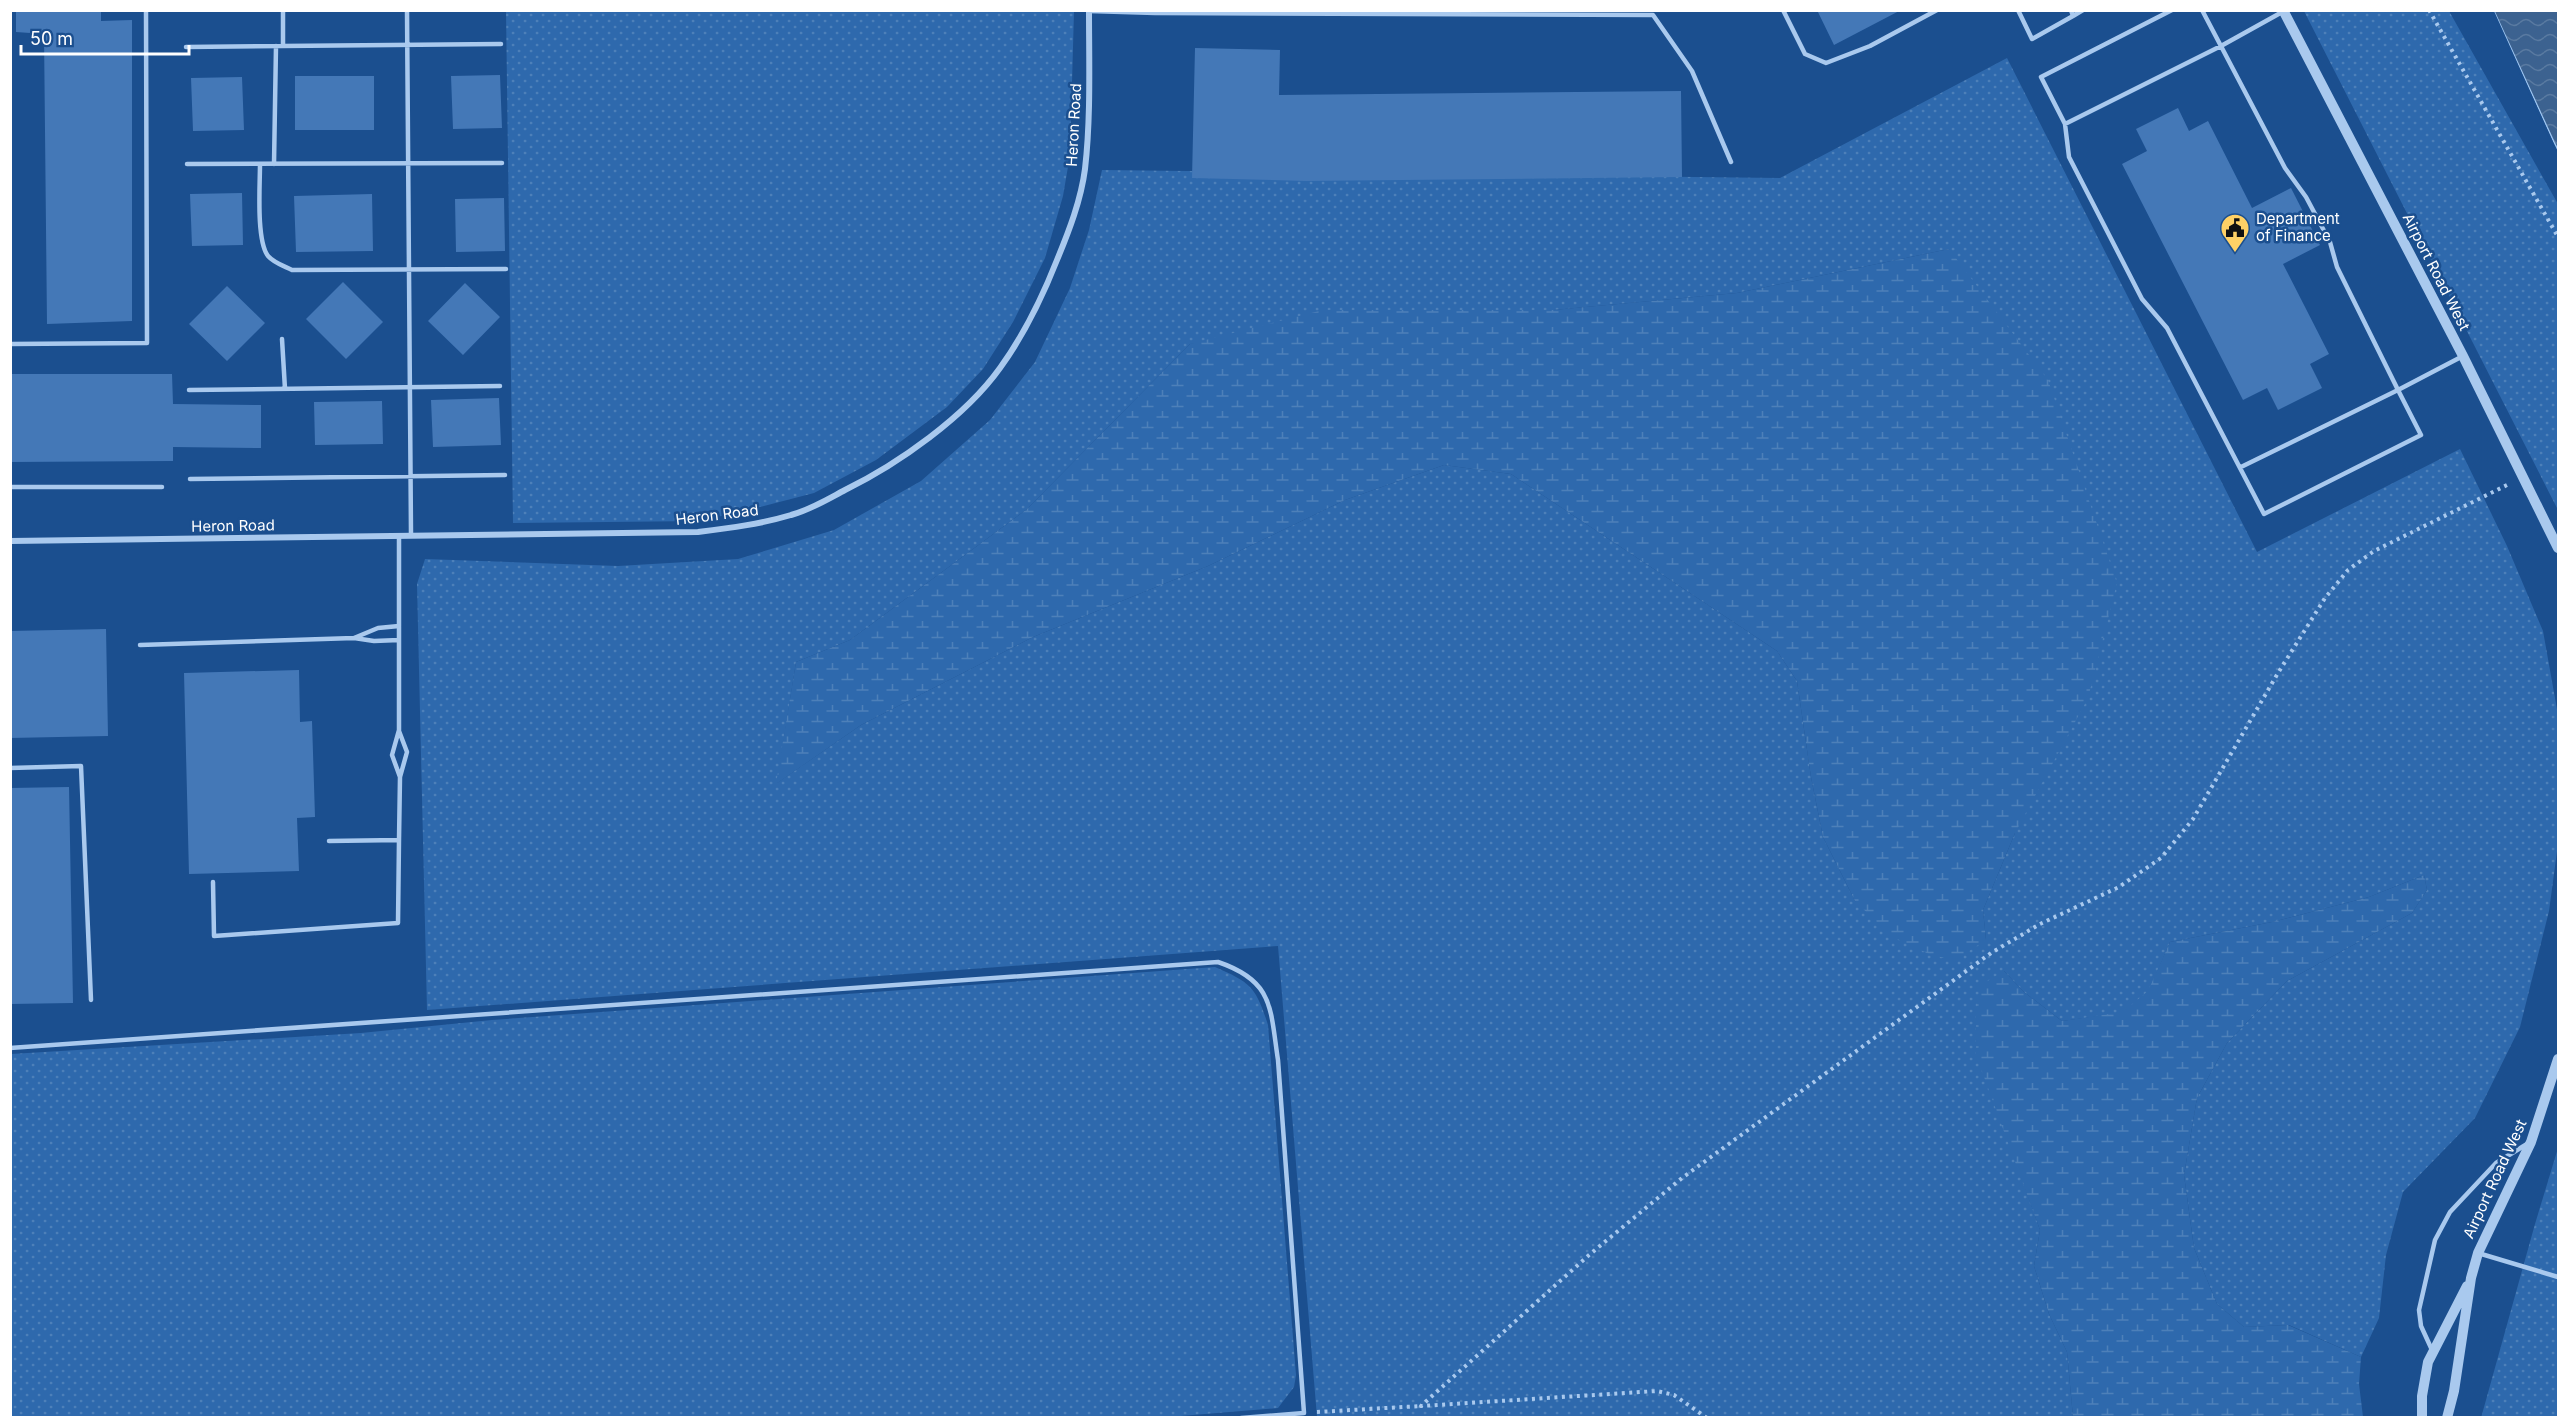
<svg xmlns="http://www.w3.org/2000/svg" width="2569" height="1428" font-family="Inter,sans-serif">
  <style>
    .grass { fill: url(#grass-dots); fill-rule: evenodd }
    .wetland { fill: url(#wetland-marsh) }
    .water { fill: url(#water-waves); stroke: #9cc4f0; stroke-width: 1.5 }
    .pier { fill: #1b4f8f }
    .building { fill: #4478b7 }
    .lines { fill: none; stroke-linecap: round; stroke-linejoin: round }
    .path { stroke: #a9c9ee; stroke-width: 4; stroke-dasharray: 3 4.5; stroke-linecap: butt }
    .service { stroke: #a9c9ee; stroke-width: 4.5 }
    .minor { stroke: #a9c9ee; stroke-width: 6 }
    .tertiary { stroke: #a9c9ee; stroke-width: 10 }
    .labels { text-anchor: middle; stroke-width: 5; stroke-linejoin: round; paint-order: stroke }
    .street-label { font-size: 15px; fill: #fff; stroke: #1b4f8f }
    .poi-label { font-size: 15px; fill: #fff; stroke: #1b4f8f; text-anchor: start }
  </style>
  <defs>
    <pattern id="grass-dots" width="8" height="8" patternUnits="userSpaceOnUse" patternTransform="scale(1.5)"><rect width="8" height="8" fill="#2e69ad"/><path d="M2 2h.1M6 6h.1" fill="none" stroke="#4d80b9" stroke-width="1.8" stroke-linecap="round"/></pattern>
    <pattern id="wetland-marsh" width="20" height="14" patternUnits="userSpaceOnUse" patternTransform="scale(1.5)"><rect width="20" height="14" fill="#2e69ad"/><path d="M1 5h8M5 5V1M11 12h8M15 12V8" fill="none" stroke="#4d80b9"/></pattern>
    <pattern id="water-waves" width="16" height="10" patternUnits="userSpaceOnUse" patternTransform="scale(1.5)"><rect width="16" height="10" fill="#3c6290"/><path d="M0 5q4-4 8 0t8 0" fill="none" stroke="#597aa1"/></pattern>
  </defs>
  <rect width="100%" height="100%" fill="#1b4f8f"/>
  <path class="grass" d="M506 11H1074L1070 155 1063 196 1045 258 1013 322 983 369 947 407 876 460 814 493 760 507 700 521 513 523Z
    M2304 11H2449L2558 204V510Z
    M2007 58 2257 552 2460 449 2507 546 2543 631 2558 715V844L2549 911 2520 1027 2475 1118 2403 1192 2386 1255 2379 1318 2361 1357 2289 1325 2244 1327 2217 1304 2194 1248 2184 1175 2197 1098 2227 1043 2287 981 2412 913 2427 890 2424 875 2369 897 2272 922 2170 942 2149 991 2123 1013 2062 1021 2024 992 2004 971 2013 1153 2040 1230 2034 1266 2049 1314 2067 1352 2073 1417H1317L1278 946 427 1010 417 584 425 559 618 566 738 559 834 530 921 481 990 420 1035 362 1070 288 1089 230 1102 170 1780 178ZM1949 249 2015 833 1983 910 1986 940 1855 901 1823 837 1811 777 1797 681 1777 651 1511 474 1444 465 1345 500 1208 566 1033 637 861 725 777 783 796 662 850 640 1027 509 1190 344 1737 293Z
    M1215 967C1252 983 1256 988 1268 1025L1296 1375 1294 1387 1278 1408 1156 1418 11 1417V1054L361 1033 492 1020Z
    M2558 1148V1417L2481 1418 2535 1224Z"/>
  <path class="wetland" d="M1949 249 2048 380 2117 583 2088 698 2015 833 1983 910 1986 940 1955 960 1931 955 1891 936 1855 901 1823 837 1811 777 1797 681 1777 651 1511 474 1444 465 1345 500 1208 566 1033 637 861 725 776 784 796 662 850 640 1027 509 1190 344 1323 310H1553L1737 293Z
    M2424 875 2427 890 2412 913 2287 981 2227 1043 2197 1098 2184 1175 2194 1248 2217 1304 2244 1327 2288 1325 2361 1357 2359 1384 2363 1417H2073L2067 1352 2049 1314 2034 1266 2040 1230 1976 1055V1009L1981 985 2004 971 2024 992 2062 1021 2123 1012 2148 991 2170 942 2272 922 2369 897Z"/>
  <path class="water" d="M2494 11H2558V150L2554 142Z"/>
  <path class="pier" d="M2491 10 2494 11 2558 153 2551 143Z"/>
  <path class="building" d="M16 10H101V21L132 20V321L47 324 44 34 16 32Z
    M1817 10H1901L1834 45Z
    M1195 48 1280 50 1279 95 1681 91 1682 177 1306 181 1192 178Z
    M500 75 502 128 453 129 451 76Z
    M295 76H374V130H295Z
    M242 77 244 130 193 131 191 78Z
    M2178 108 2189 131 2208 121 2252 208 2291 188 2320 245 2283 264 2329 354 2310 364 2322 388 2278 410 2267 388 2243 400 2122 164 2147 151 2136 129Z
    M242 193 243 245 192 246 190 194Z
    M372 194 373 251 296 252 294 196Z
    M504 198 505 251 456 252 455 199Z
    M343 282 383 322 346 359 306 319Z
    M465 283 500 317 463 355 428 321Z
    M227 286 265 323 227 361 189 324Z
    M10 374H172L173 404 261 405V448L173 447V461L10 462Z
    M499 398 501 445 433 447 431 400Z
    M382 401 383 444 315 445 314 402Z
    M106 629 108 736 10 738V631Z
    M299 670 300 722 312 721 315 817 297 818 299 871 189 874 184 673Z
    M69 787 73 1003 10 1004V788Z"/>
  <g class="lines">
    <path class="path" d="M2429 10 2558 237
      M1317 1412 1421 1406
      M1707 1418 1674 1395 1657 1391 1421 1406 1589 1255 1682 1178 1991 953 2040 924 2119 887 2161 858 2193 819 2278 673 2325 598 2348 570 2374 551 2509 484"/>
    <path class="service" d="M283 10V46
      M407 10 411 535
      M1783 10 1805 54 1826 63 1870 46 1937 10
      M2018 10 2032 39 2073 16 2071 10
      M2172 10 2041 77 2065 124 2221 46 2284 11
      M2202 10 2285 168 2306 197 2330 242 2337 267 2398 390 2463 356
      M1089 11 1155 13 1653 15 1692 71 1731 162
      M2073 16 2083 10
      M186 47 501 44
      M2065 124 2069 157 2142 299 2167 328 2264 514 2421 435 2398 390 2241 467
      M187 164 502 163
      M260 164C260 185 256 240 268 256 274 263 284 266 292 270L506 269
      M274 164 276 46
      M282 339 285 389
      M10 344 147 343 146 10
      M189 390 500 386
      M190 479 505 475
      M10 487H162
      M399 536V730L392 755 400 777
      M354 638 378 628 399 626
      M140 645 354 638 374 641 399 640
      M10 768 81 766 91 1000
      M329 841 399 840 400 777 407 752 399 731
      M213 882 214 936 398 923 399 840
      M10 1048 1218 962C1274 981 1270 1008 1278 1060L1304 1413 1241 1418
      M2478 1253 2558 1277
      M2432 1350 2421 1326 2419 1310 2435 1240 2450 1212 2496 1163 2527 1144"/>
    <path class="minor" d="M10 541 698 532C730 528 761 524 791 515 810 510 828 499 845 490 898 464 965 417 1000 368 1024 335 1042 298 1057 260 1069 231 1081 200 1085 169 1091 117 1089 63 1089 10"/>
    <path class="tertiary" d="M2283 10 2463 356 2558 548
      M2422 1418V1396L2428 1362 2467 1286
      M2447 1418 2454 1391 2471 1278 2478 1253 2531 1142 2558 1059"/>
  </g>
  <defs>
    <g id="civic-pin" transform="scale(1.5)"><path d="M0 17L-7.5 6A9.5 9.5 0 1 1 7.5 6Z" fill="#ffd166" stroke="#1b4f8f"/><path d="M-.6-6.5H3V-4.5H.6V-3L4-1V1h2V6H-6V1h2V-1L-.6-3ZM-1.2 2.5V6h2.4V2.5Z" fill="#111"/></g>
  </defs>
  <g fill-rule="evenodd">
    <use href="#civic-pin" x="2235" y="228"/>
  </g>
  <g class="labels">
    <g class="street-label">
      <text transform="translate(1074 125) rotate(-87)" y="5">Heron Road</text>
      <text transform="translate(2436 272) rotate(63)" y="5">Airport Road West</text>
      <text transform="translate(717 515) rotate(-7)" y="5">Heron Road</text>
      <text transform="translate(233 526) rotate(-1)" y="5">Heron Road</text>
      <text transform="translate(2495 1179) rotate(-65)" y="5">Airport Road West</text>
    </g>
    <g class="poi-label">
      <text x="2256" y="224">Department<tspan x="2256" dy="17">of Finance</tspan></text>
    </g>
  </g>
  <rect width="2569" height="1428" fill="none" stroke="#ffffff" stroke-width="24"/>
  <path d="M21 45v9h168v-9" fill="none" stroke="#ffffff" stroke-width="3"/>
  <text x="30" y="45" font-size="18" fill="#ffffff" stroke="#1b4f8f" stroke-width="4.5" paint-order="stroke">50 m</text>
</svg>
